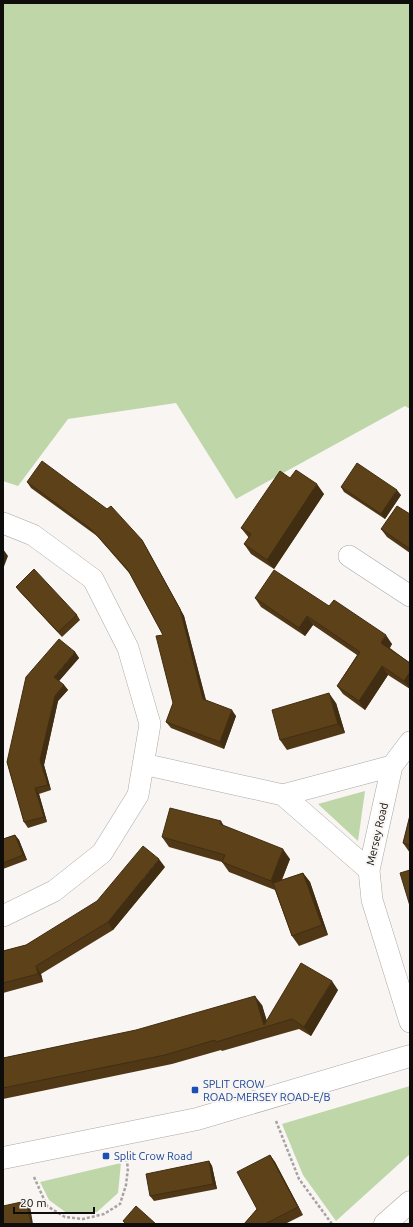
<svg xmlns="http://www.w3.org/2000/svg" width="413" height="1227" font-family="Ubuntu,sans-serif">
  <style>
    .green { fill: #bed6a8 }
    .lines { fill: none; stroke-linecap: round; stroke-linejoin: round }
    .street-casing { stroke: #aba9a6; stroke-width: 22 }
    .secondary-casing { stroke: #aba9a6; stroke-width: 23 }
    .path { stroke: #a6a3a1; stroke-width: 2.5; stroke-dasharray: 3 2; stroke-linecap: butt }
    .street { stroke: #fff; stroke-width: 21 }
    .secondary { stroke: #fff; stroke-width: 22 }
    .wall { fill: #503816 }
    .shaded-wall { fill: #412e12 }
    .building { fill: #5d4119; stroke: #412e12 }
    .transit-dot { fill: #1a4fb4; stroke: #f8f5f2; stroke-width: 1.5 }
    .labels { text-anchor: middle; stroke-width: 4; stroke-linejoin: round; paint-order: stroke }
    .street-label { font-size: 11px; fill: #0e0d0c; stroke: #f8f5f2 }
    .transit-label { font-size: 11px; fill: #164399; stroke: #f8f5f2; text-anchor: start }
  </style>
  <rect width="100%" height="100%" fill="#f8f5f2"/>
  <path class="green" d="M3 3H410V409L405 406 236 499 176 403 68 419 18 486 3 481Z
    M365 791 358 841 318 804Z
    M410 1086V1154L336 1221 303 1175 282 1124Z
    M121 1163 118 1193 97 1212 68 1214 49 1200 40 1182Z"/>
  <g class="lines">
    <g class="street-casing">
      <path id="street" d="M3 523 33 535 93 579 128 648 150 724 138 795 102 853 54 891 3 916
        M349 556 410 596
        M410 742 392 766 369 870 372 900 410 1022
        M143 764 283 795 392 766
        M283 795 369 870"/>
    </g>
    <g class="secondary-casing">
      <path id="secondary" d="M3 1158 197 1119 410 1056
        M385 1224 410 1202"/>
    </g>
    <path class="path" d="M276 1121 299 1179 332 1224
      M34 1177 47 1206 65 1217 83 1219 104 1214 120 1204 126 1185 128 1168 126 1158"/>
    <use href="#street" class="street"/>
    <use href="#secondary" class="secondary"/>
  </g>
  <path class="wall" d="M290 478 324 494 274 569 251 554 244 544 249 538 241 528Z
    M27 482 142 540 146 547 184 616 206 700 236 716 224 749 171 728 166 722 173 703 163 635 130 574 97 536 31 488Z
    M341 487 401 495 385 519 344 492Z
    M410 514V553L387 537 381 529Z
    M16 587 77 615 80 620 62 637 20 592Z
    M255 598 329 606 392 644 390 648 410 663V689L388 675 365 710 343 694 337 686 357 655 313 625 305 636 261 607Z
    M75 652 79 658 59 681 64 685 68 690 58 701 44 765 51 790 39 794 47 822 28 828 24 822 7 762Z
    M336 703 345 733 287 750 280 740Z
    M410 815V853L403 843Z
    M15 835 19 840 27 860 3 869V839Z
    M162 837 290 859 282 880 303 873 310 882 328 935 299 946 292 936 275 890 229 872 222 862 169 847Z
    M165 867 113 930 41 974 43 982 3 993V951L26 945Z
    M338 990 311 1036 299 1029 222 1051 221 1050 172 1064 3 1099V1058L262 1005 267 1021Z
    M270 1155 275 1162 303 1215 285 1224H244L257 1209Z
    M209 1161 212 1166 217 1189 154 1201 150 1196Z"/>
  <path class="shaded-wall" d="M317 484 324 494 274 569 267 560Z
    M397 490 401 495 385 519 381 514Z
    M142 540 146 547 184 616 207 705 203 699Z
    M3 549 8 556 3 569Z
    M307 616 313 625 305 636 299 628Z
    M386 635 392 644 387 651 381 643Z
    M75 652 79 658 58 682 54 677Z
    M382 666 388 675 365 710 359 701Z
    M410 672V689L404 681Z
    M64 685 68 690 58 701 44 765 51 790 48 785 40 760 55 696Z
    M329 693 336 703 345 733 338 724Z
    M232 710 236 716 224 749 220 742Z
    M35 788 39 794 47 822 44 817Z
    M221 821 227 831 220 824Z
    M15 835 19 840 27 860 23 855Z
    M283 849 290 859 277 891 271 881Z
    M159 859 165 867 113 930 108 922Z
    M303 873 310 882 328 935 322 925Z
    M36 966 41 974 43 982 38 974Z
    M332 981 338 990 311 1036 304 1027Z
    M255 996 262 1005 268 1026 264 1025Z
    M270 1155 275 1162 303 1215 298 1207Z
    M209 1161 212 1166 217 1189 213 1184Z
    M26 1201 30 1206 33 1224H31Z"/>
  <path class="building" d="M42 461 107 509 111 506 142 540 180 609 203 699 232 710 220 742 166 722 173 703 156 636 163 635 128 570 92 530 27 482Z
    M357 463 397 490 381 514 341 487Z
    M296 470 317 484 267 560 244 544 251 534 241 528 280 471 290 478Z
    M397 506 410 514V549L381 529Z
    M34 569 77 615 58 632 16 587Z
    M274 570 329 606 334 600 386 635 381 643 410 663V672L404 681 382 666 359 701 337 686 360 652 307 616 299 628 255 598Z
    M59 639 75 652 54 677 64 685 55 696 40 760 48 785 35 788 44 817 24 822 7 762 26 677Z
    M329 693 338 724 280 740 272 710Z
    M170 808 221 821 220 824 283 849 271 881 222 862 225 855 162 837Z
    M410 815V845L403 843Z
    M15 835 23 855 3 863V839Z
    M143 846 159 859 108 922 36 966 38 974 3 983V951L26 945 97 901Z
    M410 870V906L400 873Z
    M303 873 322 925 292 936 273 883Z
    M301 963 332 981 304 1027 292 1019 216 1042 215 1040 165 1055 3 1088V1058L136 1030 255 996 264 1025Z
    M270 1155 298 1207 265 1224H244L257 1209 237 1172Z
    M209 1161 213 1184 150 1196 146 1174Z
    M26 1201 31 1224H3V1206Z
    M136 1206 156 1224H126L123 1221Z"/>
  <g class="transit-dot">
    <rect x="191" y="1086" width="8" height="8" rx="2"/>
    <rect x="102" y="1152" width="8" height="8" rx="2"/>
  </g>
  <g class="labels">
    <g class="street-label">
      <text transform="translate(377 834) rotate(-77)" y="4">Mersey Road</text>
    </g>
    <g class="transit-label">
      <text x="203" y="1088">SPLIT CROW<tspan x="203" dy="13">ROAD-MERSEY ROAD-E/B</tspan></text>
      <text x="114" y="1160">Split Crow Road</text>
    </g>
  </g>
  <rect width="413" height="1227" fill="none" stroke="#0e0d0c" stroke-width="8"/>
  <path d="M14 1207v6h80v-6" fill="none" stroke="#0e0d0c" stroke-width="2"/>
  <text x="20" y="1207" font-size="12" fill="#0e0d0c" stroke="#f8f5f2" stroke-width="3" paint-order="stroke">20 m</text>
</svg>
